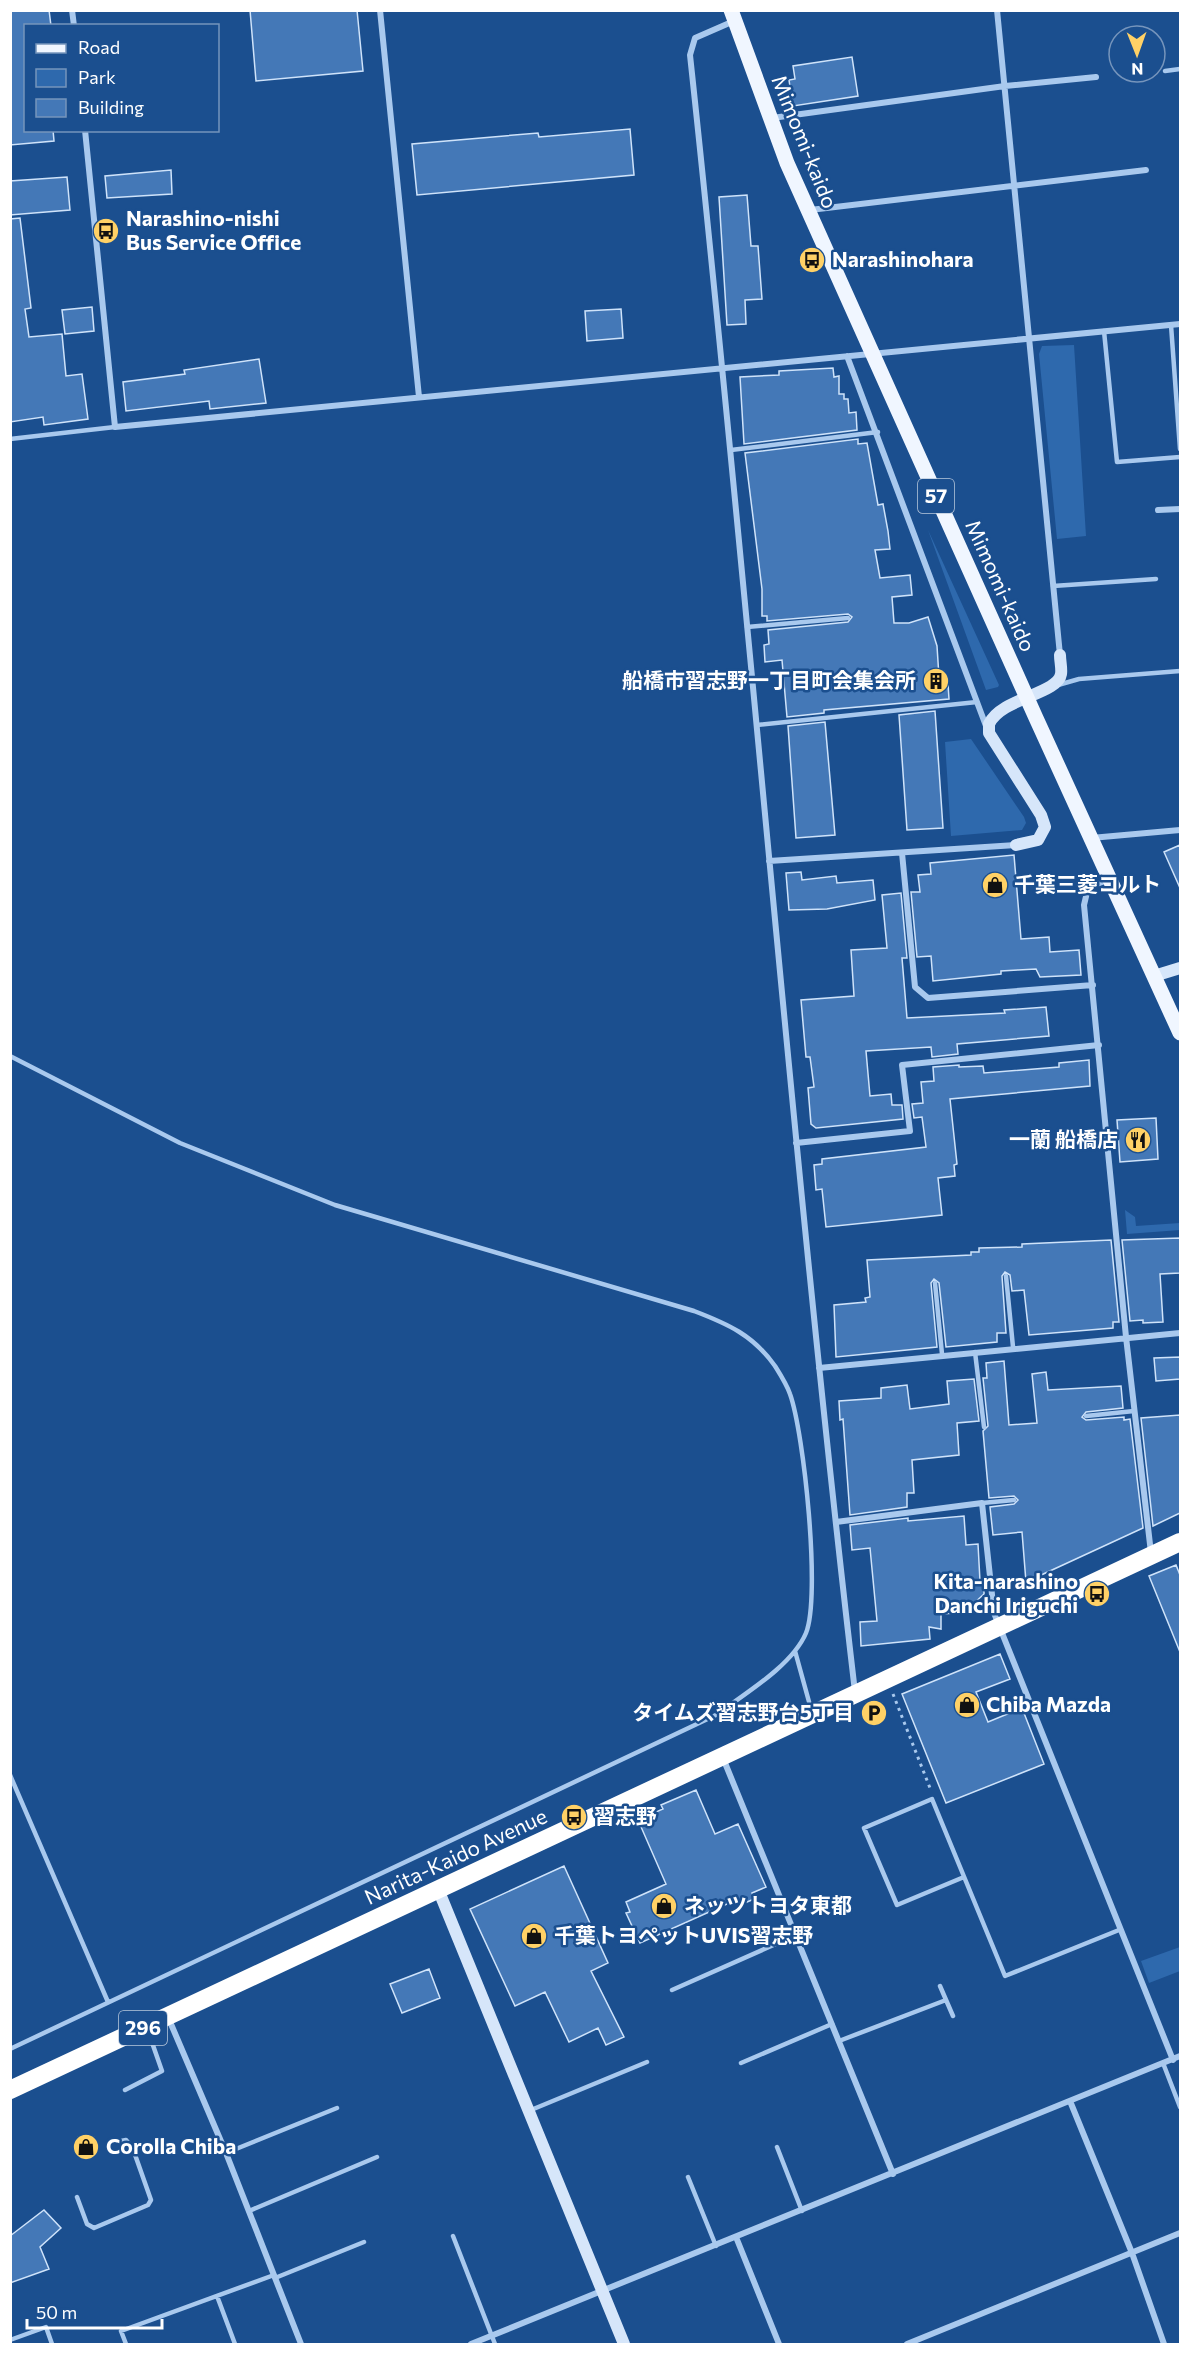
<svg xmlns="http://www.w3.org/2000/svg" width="1191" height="2355" font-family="Commissioner,'Noto Sans JP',sans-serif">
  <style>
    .green { fill: #2e69ad }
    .building { fill: #4478b7; stroke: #cfe3fa; stroke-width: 1.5 }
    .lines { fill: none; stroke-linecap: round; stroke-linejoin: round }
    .path { stroke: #a9c9ee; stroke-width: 3; stroke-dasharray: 3 4.5; stroke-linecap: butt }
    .lane { stroke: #a9c9ee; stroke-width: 4.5 }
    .street { stroke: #a9c9ee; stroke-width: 6 }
    .secondary { stroke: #d6e6fa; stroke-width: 12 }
    .primary { stroke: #f0f6ff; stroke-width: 15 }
    .highway { stroke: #fff; stroke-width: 18 }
    .labels { text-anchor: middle; stroke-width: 5; stroke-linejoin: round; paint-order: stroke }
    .shield { fill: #1b4f8f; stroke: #bbcadd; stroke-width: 1.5 }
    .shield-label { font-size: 20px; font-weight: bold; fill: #fff }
    .street-label { font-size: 21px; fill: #fff; stroke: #1b4f8f }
    .poi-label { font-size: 21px; font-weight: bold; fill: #fff; stroke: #1b4f8f; text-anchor: start }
  </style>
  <rect width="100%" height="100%" fill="#1b4f8f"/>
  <path class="green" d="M1074 345 1086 536 1057 539 1039 354 1042 346Z
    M928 530 999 685 998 687 986 690Z
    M971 739 1024 817 1026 823 1022 830 951 836 945 742Z
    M1125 1210 1135 1217 1136 1226 1180 1223V1230L1127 1234Z
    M1180 1947V1971L1149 1983 1141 1961Z"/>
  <path class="building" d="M10 10H49L51 26H26V130H53L54 141 10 145Z
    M250 10H357L363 71 256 81Z
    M852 57 858 96 793 106 789 80 795 79 793 66Z
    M630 129 634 175 417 195 412 144 538 133 539 137Z
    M171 170 172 194 107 198 105 176Z
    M67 177 70 210 10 215V181Z
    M747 195 751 246H758L762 299 745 300 746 324 727 325 719 197Z
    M20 218 31 308 25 309 29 337 62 334 66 376 82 374 88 419 44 425 43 417 10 422V219Z
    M92 307 94 331 65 334 62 310Z
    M621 309 623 338 587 341 585 311Z
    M259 359 266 403 210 409 209 401 126 411 123 382 185 374 184 370Z
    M833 368 834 377 839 376V394H844V399H848L849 413 856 412 857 430 744 444 740 377 779 375V371Z
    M858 439V444L867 443 878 505 883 504 888 531 890 549 875 550 880 578 910 575 912 595 892 597 894 623H909L928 617 937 646 939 677 944 676 945 685 948 684 949 699 824 710V713L787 717 782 660 765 662 764 645 769 644 768 630 848 622 852 617 848 614 767 621V616H762V589L745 453Z
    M935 711 943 828 907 830 899 715Z
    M825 722 835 835 796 838 788 726Z
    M1180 845V888L1164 852Z
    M1014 855 1021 939 1049 937 1050 952 1079 950 1081 975 1040 977 1036 969 1018 970 1001 971V974L933 981 931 956 917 957 911 892H920L918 875 931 874 930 863Z
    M801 872 802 880 836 876 837 883 873 880 875 900 827 909 789 910 786 873Z
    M901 893 907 958H902L907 1018 1005 1013 1004 1010 1046 1007 1049 1036 957 1044 958 1054 932 1057 931 1047 866 1051 870 1096 891 1094 892 1105H902L903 1119 816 1128 811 1124 808 1088 814 1087 810 1057H806L801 1000 854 996 851 950 887 948 882 895Z
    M1089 1060 1090 1086 950 1099 957 1164 954 1165 955 1176 938 1178 942 1215 826 1227 822 1189 816 1190 814 1165 822 1164V1159L926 1147 922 1117 914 1118 912 1104 923 1103 921 1082 934 1081 933 1067 959 1065V1067L983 1066 984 1073 1059 1067V1063Z
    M1156 1118 1158 1159 1120 1162 1117 1120Z
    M1180 1238V1273L1160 1274 1163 1322 1143 1323V1320L1130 1321 1122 1240Z
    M1111 1240 1119 1322H1113V1328L1029 1335 1024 1290 1012 1291 1010 1275 1005 1272 1002 1276 1006 1333H997V1342L946 1347 939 1283 934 1279 931 1283 937 1347 836 1357 834 1305 866 1302 865 1298 870 1297 867 1260 971 1255V1252H979V1248L1022 1247V1244Z
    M1180 1357V1379L1156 1381 1154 1358Z
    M1004 1361 1009 1425 1037 1423 1032 1374 1046 1372 1048 1390 1121 1386 1123 1408 1086 1412 1082 1417 1086 1420 1124 1417V1420L1130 1419 1143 1528 1026 1582 1022 1532 993 1535 990 1507 1014 1504 1018 1500 1014 1496 989 1498 983 1431 988 1426 983 1378H987L986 1363Z
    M974 1379 979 1421 957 1423 959 1455 912 1460 914 1493H907V1507L850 1515 843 1419 840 1420 839 1401 881 1398V1388L907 1385 910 1409 949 1404 947 1381Z
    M1180 1415V1513L1153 1526 1141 1418Z
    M964 1516 966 1545 978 1544 980 1581 984 1580V1594L970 1607V1612L941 1614V1629L929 1627 930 1639 861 1646 860 1622 877 1621 870 1548 852 1550 850 1525 908 1518V1521Z
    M1176 1565 1180 1575V1652L1149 1576Z
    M1000 1654 1010 1679 976 1692 988 1722 1022 1708 1044 1764 946 1803 902 1694Z
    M696 1790 715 1834 738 1824 766 1887 752 1893 754 1899 740 1905 738 1899 640 1943 626 1913 630 1912 626 1902 666 1884 638 1820 663 1809 661 1805Z
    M564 1866 608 1963 591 1971 624 2037 606 2045 598 2028 569 2042 545 1992 515 2006 470 1909Z
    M429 1969 440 1998 402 2013 390 1984Z
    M44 2210 61 2228 40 2247 49 2269 10 2283V2236Z"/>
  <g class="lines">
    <path class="path" d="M893 1694 930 1788"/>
    <path class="lane" d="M1165 71 1180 69
      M1171 325 1180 449
      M1104 331 1117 462 1180 457
      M10 439 115 427
      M731 450 878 432
      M1053 586 1156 579
      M747 627 848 618
      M1058 685 1079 679 1180 671
      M757 725 977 702
      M10 1056 180 1143 335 1205 694 1311C728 1324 753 1335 775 1366 780 1374 787 1385 790 1394 804 1433 821 1596 806 1633 792 1666 744 1694 716 1715L10 2049
      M1006 1276 1013 1347
      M935 1283 942 1354
      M975 1352 984 1427
      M1086 1416 1134 1411
      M982 1503 1014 1500
      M795 1651 811 1709
      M10 1775 108 2002
      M964 1877 897 1905 864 1828 932 1799 1005 1976 1119 1930
      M940 1986 953 2016
      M672 1990 796 1935
      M839 2041 946 2000
      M741 2063 832 2024
      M1163 2063 1180 2107
      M125 2090 162 2071 148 2031
      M531 2110 647 2062
      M777 2147 802 2211
      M226 2153 337 2108
      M688 2177 716 2246
      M77 2197 87 2224 94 2228 148 2205 151 2200 133 2149 126 2140 121 2141
      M249 2211 377 2157
      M453 2236 495 2344
      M275 2278 364 2242
      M217 2296 235 2344
      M10 2340 46 2327 52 2344
      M126 2344 121 2331 274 2275"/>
    <path class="street" d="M72 10 74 26
      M380 10 419 397
      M997 10 1060 655
      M734 21 695 38 690 55C749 600 791 1147 855 1692
      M772 118 1005 86 1096 77
      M85 130 115 427 1180 324
      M810 210 1146 170
      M847 356 986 726
      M1158 510 1180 509
      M1091 838 1180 830
      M902 853 915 987 928 998 1093 985
      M769 861 1016 845
      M1109 879 1088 888 1084 905 1126 1337 1151 1553
      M796 1143 910 1131 902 1065 1099 1045
      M819 1368 1180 1333
      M836 1522 982 1503 994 1613 1173 2060
      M723 1758 893 2174
      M168 2017 226 2153 301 2344
      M1070 2101 1132 2253 1164 2344
      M736 2237 779 2344
      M471 2344 1180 2056
      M907 2344 1180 2233"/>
    <path class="secondary" d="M1016 845 1038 840 1045 827 1041 815 989 733V724C1001 698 1058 694 1061 674 1062 669 1060 661 1060 655
      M1154 976 1180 968
      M438 1889 624 2344"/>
    <path class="primary" d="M731 10 787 163 1036 718 1180 1033"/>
    <path class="highway" d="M10 2090 1180 1542"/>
  </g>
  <defs>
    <g id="bus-disc" transform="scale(1.35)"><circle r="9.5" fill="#ffd166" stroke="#1b4f8f"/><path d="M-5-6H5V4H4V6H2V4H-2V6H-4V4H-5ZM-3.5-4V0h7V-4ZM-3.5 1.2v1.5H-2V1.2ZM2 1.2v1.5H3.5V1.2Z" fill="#111"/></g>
    <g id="building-disc" transform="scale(1.35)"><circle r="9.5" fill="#ffd166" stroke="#1b4f8f"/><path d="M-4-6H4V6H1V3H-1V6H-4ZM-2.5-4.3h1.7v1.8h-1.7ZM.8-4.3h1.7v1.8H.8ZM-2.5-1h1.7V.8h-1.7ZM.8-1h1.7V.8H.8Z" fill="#111"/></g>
    <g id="shop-disc" transform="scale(1.35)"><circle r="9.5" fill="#ffd166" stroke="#1b4f8f"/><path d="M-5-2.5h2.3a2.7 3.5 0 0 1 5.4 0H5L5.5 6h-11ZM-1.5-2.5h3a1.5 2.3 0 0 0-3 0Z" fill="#111"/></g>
    <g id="restaurant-disc" transform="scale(1.35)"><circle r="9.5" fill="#ffd166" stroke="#1b4f8f"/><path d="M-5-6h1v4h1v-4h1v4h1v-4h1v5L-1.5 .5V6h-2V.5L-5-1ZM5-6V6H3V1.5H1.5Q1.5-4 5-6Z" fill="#111"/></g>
    <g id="parking-disc" transform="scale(1.35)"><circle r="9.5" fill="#ffd166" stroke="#1b4f8f"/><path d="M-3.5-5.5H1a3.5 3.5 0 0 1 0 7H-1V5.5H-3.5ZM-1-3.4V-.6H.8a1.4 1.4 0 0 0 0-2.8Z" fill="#111"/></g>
  </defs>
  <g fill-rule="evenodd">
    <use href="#bus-disc" x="106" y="231"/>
    <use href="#bus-disc" x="812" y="260"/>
    <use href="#building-disc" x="936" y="681"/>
    <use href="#shop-disc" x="995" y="885"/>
    <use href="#restaurant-disc" x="1138" y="1140"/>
    <use href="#bus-disc" x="1097" y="1594"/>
    <use href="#shop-disc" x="967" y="1705"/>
    <use href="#parking-disc" x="874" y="1713"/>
    <use href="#bus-disc" x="574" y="1817"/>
    <use href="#shop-disc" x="664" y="1906"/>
    <use href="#shop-disc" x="534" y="1936"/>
    <use href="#shop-disc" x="86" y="2147"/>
  </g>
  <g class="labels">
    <g class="shield">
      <rect x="918" y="479" width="36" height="34" rx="4.5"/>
      <rect x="119" y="2011" width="48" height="34" rx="4.5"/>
    </g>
    <g class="shield-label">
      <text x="936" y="503">57</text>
      <text x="143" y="2035">296</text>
    </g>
    <g class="street-label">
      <text transform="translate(804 142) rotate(68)" y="7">Mimomi-kaido</text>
      <text transform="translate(1000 586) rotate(66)" y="7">Mimomi-kaido</text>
      <text transform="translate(456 1857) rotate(-25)" y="7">Narita-Kaido Avenue</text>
    </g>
    <g class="poi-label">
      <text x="126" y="226">Narashino-nishi<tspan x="126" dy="24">Bus Service Office</tspan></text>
      <text x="832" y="267">Narashinohara</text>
      <text x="916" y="688" text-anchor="end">船橋市習志野一丁目町会集会所</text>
      <text x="1014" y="892">千葉三菱コルト</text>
      <text x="1118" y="1147" text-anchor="end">一蘭 船橋店</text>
      <text x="1078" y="1589" text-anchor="end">Kita-narashino<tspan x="1078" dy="24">Danchi Iriguchi</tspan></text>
      <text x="986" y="1712">Chiba Mazda</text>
      <text x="854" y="1720" text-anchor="end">タイムズ習志野台5丁目</text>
      <text x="594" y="1824">習志野</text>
      <text x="684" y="1913">ネッツトヨタ東都</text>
      <text x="554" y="1943">千葉トヨペットUVIS習志野</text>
      <text x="106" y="2154">Corolla Chiba</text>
    </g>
  </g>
  <rect width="1191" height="2355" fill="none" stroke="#ffffff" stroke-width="24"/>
  <rect x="24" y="24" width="195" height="108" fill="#1b4f8f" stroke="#7695bc" stroke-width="1.5"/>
  <rect x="36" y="44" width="30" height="9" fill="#f0f6ff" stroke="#7695bc" stroke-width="1.5"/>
  <text x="78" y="54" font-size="18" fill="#ffffff">Road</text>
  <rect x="36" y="69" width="30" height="18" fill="#2e69ad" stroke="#7695bc" stroke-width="1.5"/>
  <text x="78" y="84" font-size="18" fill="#ffffff">Park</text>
  <rect x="36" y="99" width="30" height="18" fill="#4478b7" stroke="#7695bc" stroke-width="1.5"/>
  <text x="78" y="114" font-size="18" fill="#ffffff">Building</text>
  <g transform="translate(1137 54) rotate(179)"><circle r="28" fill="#1b4f8f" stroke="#7695bc" stroke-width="1.5"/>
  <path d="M0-4.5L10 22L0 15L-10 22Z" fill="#ffd166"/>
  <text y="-9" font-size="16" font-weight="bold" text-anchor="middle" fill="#ffffff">N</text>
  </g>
  <path d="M27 2319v9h135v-9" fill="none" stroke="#ffffff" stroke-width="3"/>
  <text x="36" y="2319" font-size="18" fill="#ffffff" stroke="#1b4f8f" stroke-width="4.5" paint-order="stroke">50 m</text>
</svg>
